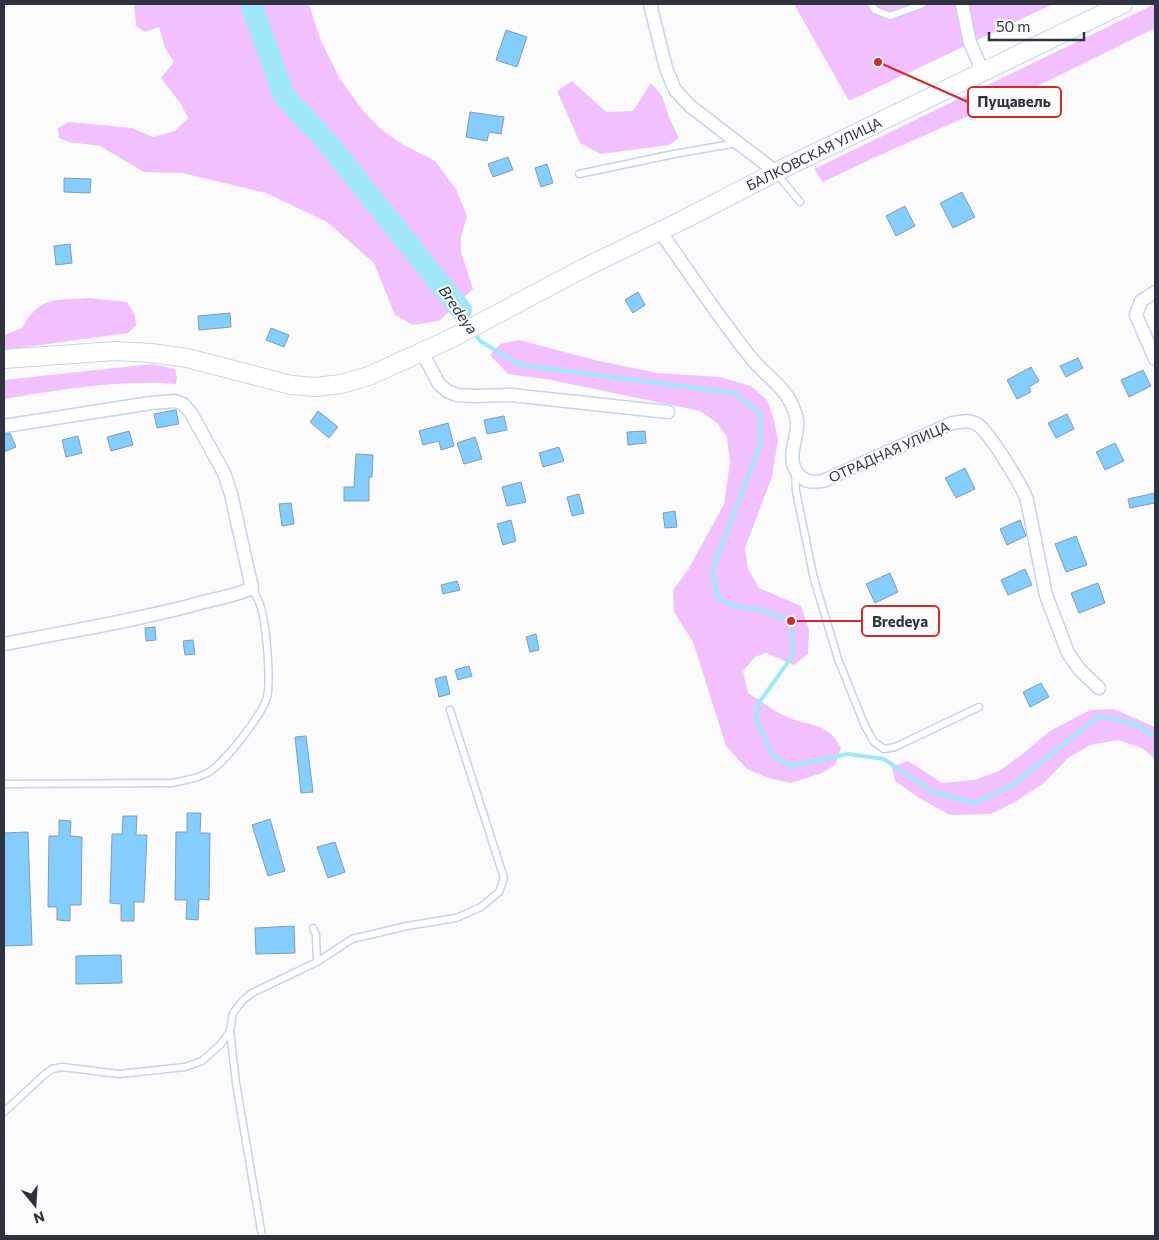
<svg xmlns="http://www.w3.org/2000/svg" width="1159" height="1240" font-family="Commissioner,sans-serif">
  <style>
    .green { fill: #f2bfff }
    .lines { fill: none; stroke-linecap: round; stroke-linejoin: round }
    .stream { stroke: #9ee8f8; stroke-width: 4 }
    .river { stroke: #9ee8f8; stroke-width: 22 }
    .building { fill: #84cdff; stroke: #819db1 }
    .service-casing { stroke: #c5d3f0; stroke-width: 9 }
    .minor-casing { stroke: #c5d3f0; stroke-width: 15 }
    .secondary-casing { stroke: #c5d3f0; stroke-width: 20 }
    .service { stroke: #fff; stroke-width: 6 }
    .minor { stroke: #fff; stroke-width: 12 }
    .secondary { stroke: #fff; stroke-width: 18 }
    .labels { text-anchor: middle; stroke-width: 4; stroke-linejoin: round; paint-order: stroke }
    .street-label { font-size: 14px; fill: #2e333f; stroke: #fbfbfb }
    .water-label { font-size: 15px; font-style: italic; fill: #193136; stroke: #fbfbfb }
    .leader { fill: none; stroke: #d62828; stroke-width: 2 }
    .callout-dot { fill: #d62828; stroke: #fbfbfb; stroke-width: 2 }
    .callout { fill: #fbfbfb; stroke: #d62828; stroke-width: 2 }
    .callout-label { font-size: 15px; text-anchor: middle; font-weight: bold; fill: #2e333f }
  </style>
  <rect width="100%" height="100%" fill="#fbfbfb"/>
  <path class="green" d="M134 4H309L320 39 340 79 365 113 383 131 402 144 435 161 456 189 467 216 461 237V252L473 289 439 321 413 325 395 315 374 263 327 222 266 193 182 173 144 172 100 146 69 142 59 138 58 128 69 122 132 128 153 137 175 131 188 118 181 104 161 78 174 62 165 48 159 27 145 32 136 26Z
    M794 4H1053L849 101Z
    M1155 4V28L1048 81 880 155 823 182 814 169Z
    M572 81 606 112 633 111 651 83 662 96 669 117 679 138 669 145 601 154 580 143 557 91Z
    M88 298 127 302 135 315 136 326 128 333 4 350V335L22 328C41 295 54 301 88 298Z
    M519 340 595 360 657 373 720 377 751 386 767 400 773 416 778 440 772 477 745 548 748 569 759 588 801 606 809 630 808 654 794 665 766 653 755 657 743 671 748 693C760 700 772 710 785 716 807 727 827 720 841 748L835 765 822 773 791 783 768 778 747 769 726 746 693 642 674 612 673 590 688 570 724 504 730 462 727 437 717 423 700 411 551 380 508 374 490 355 500 344Z
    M152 364 175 369 177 378 176 384C120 379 59 390 4 399V380Z
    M1114 709 1155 727V759L1142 748 1118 740 1090 745 1068 758 1044 783 1015 802 991 814 950 815 919 798 895 781 892 767 908 761 942 783 974 780 999 771 1024 753 1050 731 1090 710Z"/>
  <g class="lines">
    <path class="stream" d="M461 310 469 324
      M474 332 480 341 520 365 734 393 760 414V445L713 568 717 597 733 606 762 610 791 621 793 655 758 704 756 719 773 756 791 766 848 754 884 759 933 792 974 803 1012 785 1099 716 1135 724 1155 736"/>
    <path class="river" d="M251 4 284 96 326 141 461 310"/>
  </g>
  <path class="building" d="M506 30 527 37 517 67 496 60Z
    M470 112 504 117 501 134 489 132 487 141 466 137Z
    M508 157 513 170 493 177 488 164Z
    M547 164 553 183 541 187 535 168Z
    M64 178 91 179 90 193 64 192Z
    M962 192 975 217 953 228 940 203Z
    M905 206 915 226 896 236 886 216Z
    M70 244 72 263 56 265 54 246Z
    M638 292 645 305 633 313 625 300Z
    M230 313 231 327 199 330 198 316Z
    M271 328 289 335 284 347 266 340Z
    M1078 358 1083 368 1066 377 1060 366Z
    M1031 367 1039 381 1029 387 1031 392 1017 399 1007 380Z
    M1143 370 1151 386 1129 397 1121 380Z
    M175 410H176L179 424 157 428 154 414Z
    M318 411 338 427 329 438 310 422Z
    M1067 414 1074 429 1056 438 1048 423Z
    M504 416 507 430 487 434 484 420Z
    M448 423 454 446 441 450 439 441 423 445 419 431Z
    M129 431 133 445 111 451 107 437Z
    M645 431 646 443 628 445 627 432Z
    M10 433 16 447 4 452V434Z
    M78 436 82 453 66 457 62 440Z
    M475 437 482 459 464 464 457 443Z
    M1115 443 1124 461 1105 470 1096 452Z
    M559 447 564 461 543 467 539 453Z
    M356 454 373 455 372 477H369V501H344V487H354Z
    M965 468 975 489 956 498 945 478Z
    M521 482 526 502 507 506 502 487Z
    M1155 493V503L1130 508 1128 499Z
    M579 494 584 513 572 516 567 497Z
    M291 503 294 524 282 526 279 504Z
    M675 511 677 527 665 528 663 513Z
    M511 520 516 541 503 545 497 524Z
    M1020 520 1026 536 1007 545 1000 529Z
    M1076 536 1087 565 1066 572 1055 544Z
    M1025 569 1032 585 1008 595 1001 580Z
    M890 573 898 592 875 603 866 584Z
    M457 581 460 590 443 594 441 585Z
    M1098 583 1105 603 1079 613 1071 593Z
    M155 627 156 640 146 641 145 628Z
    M536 634 539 650 530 652 526 637Z
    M193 640 195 654 185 655 183 641Z
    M469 666 472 676 458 680 455 670Z
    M446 676 450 694 439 697 435 679Z
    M1041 683 1049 697 1030 707 1023 692Z
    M306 736 313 792 301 793 295 737Z
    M187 813H201L200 833H210L209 900 199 899 198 920 186 919 187 900H175L176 832H187Z
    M123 816H137L136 835H147L144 902H134V921H121V904L110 903 112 834H122Z
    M270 819 285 871 268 876 252 825Z
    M59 820 71 821 70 836 82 837 81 905H70V921L57 920V907H48L49 836H59Z
    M28 832 32 945 4 946V833Z
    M335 842 345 872 328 878 317 847Z
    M294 926 295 953 256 954 255 928Z
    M121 955 122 983 76 984V956Z"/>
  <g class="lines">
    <g class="service-casing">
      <path id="service" d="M871 4 875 10 890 16 923 4
        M579 174 674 154 737 143
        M777 174 800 202
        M795 472 796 491 814 579 838 659 865 726 874 742 884 749 895 747 979 707
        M4 784 172 783C185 780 198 779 209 772 225 762 263 714 267 697 271 680 266 617 259 602 257 597 254 593 252 588
        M313 928 316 935 317 962
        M230 1031 236 1083 262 1236
        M4 1112 44 1075 52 1069 62 1067 119 1074 185 1067 202 1061 220 1045 230 1031 233 1013 243 1000 252 993 317 962 352 939 407 926 456 918 481 907 499 892 504 878 450 710"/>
    </g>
    <g class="minor-casing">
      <path id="minor" d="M650 4 666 68 675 90 690 106 776 172
        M962 4 970 43 983 72
        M660 231C690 274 719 318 752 359 765 375 784 386 792 405 794 409 796 415 797 420 799 438 784 459 799 475 806 483 813 482 823 481L952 423C961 422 971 419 978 425 990 433 1022 486 1027 500L1046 595 1068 653 1079 669 1099 688
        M1155 292 1141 301 1136 315 1155 359
        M422 352 439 384 447 391 457 395 475 396 511 395 668 412
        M4 426 151 403 175 401 183 404 191 413 224 473 231 494 252 588C236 596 217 598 200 603 135 621 69 631 4 644"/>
    </g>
    <g class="secondary-casing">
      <path id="secondary" d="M4 359 115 351 151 353 187 358 291 385 316 387 341 384 369 376 450 339 584 268 679 222 776 172 1123 4"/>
    </g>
    <use href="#service" class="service"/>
    <use href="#minor" class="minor"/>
    <use href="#secondary" class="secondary"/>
  </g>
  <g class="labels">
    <g class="street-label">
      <text transform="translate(814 154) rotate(-26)" y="5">БАЛКОВСКАЯ УЛИЦА</text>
      <text transform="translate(889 452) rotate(-24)" y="5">ОТРАДНАЯ УЛИЦА</text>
    </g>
    <g class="water-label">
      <text transform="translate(458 310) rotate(55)" y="5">Bredeya</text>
    </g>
  </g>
  <path class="leader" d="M878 62L968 102M791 621L862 621"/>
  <g class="callout-dot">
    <circle cx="878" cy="62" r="5"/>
    <circle cx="791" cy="621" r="5"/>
  </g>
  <g class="callout">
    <rect x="968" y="87" width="93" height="30" rx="5"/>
    <rect x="862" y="606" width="77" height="30" rx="5"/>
  </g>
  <g class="callout-label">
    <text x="1014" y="107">Пущавель</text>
    <text x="900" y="627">Bredeya</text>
  </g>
  <rect width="1159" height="1240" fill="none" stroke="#2e333f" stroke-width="10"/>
  <g transform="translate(35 1205) rotate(162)" stroke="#fbfbfb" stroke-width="4" paint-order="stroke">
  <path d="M0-4L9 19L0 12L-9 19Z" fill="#2e333f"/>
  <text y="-8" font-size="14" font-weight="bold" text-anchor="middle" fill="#2e333f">N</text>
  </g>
  <path d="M989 32v8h95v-8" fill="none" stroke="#2e333f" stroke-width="2.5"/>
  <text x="996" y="32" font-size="15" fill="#2e333f" stroke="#fbfbfb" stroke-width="4" paint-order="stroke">50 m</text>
</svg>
